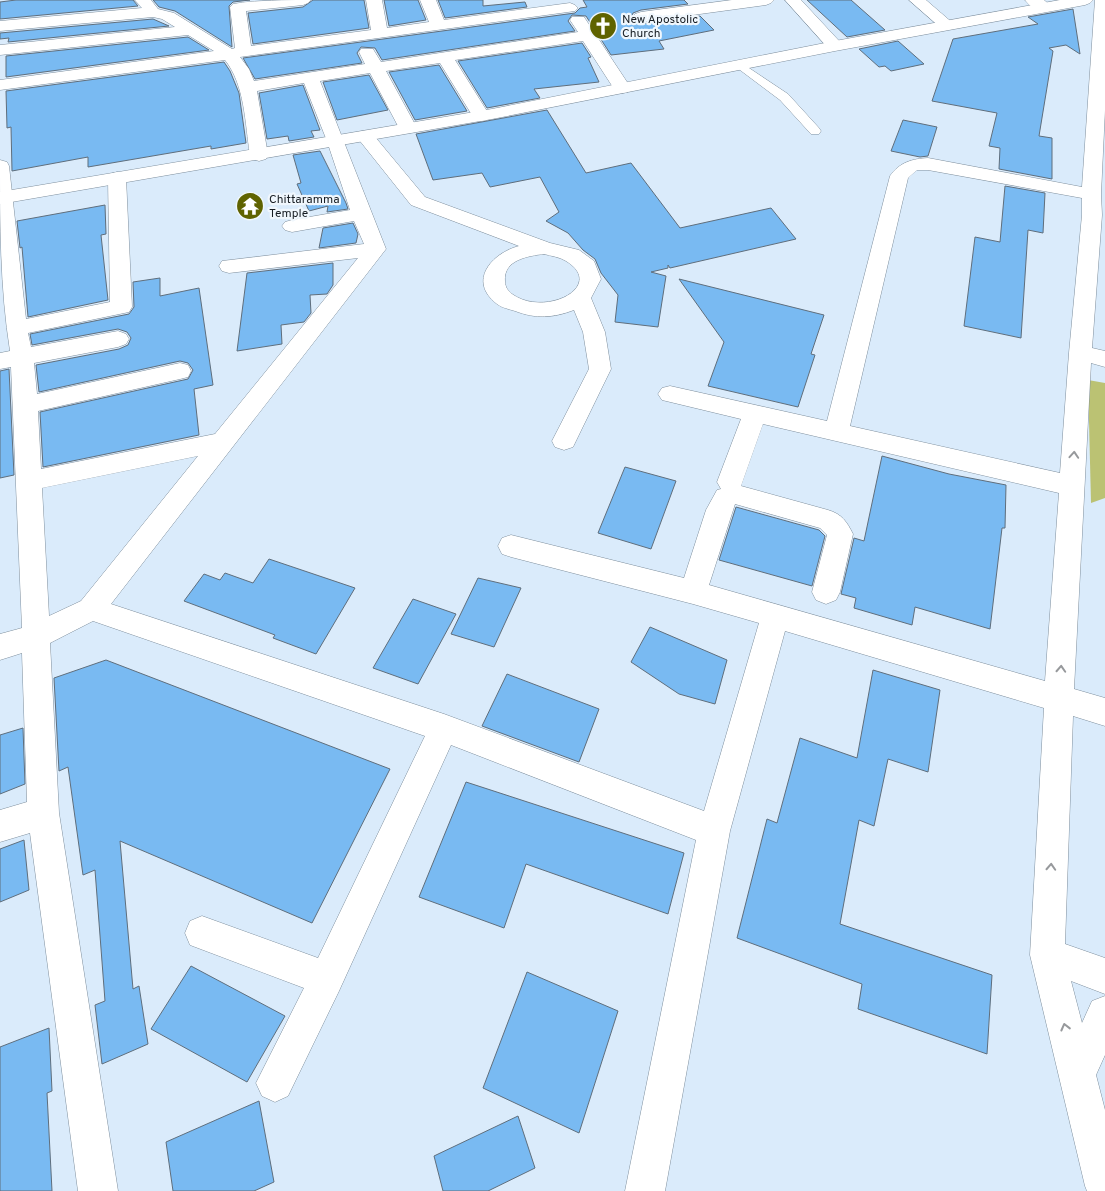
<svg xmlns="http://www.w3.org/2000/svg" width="1105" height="1191" font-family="Overpass,sans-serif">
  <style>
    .green { fill: #bbc273 }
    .building { fill: #79baf2; stroke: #5f6e7c }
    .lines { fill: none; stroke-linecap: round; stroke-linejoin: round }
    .service-casing { stroke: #7f8f9d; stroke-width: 1 }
    .minor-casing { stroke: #7f8f9d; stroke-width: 1 }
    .tertiary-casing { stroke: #7f8f9d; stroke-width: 1 }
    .service { fill: #fff; fill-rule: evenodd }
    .minor { fill: #fff; fill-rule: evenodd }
    .tertiary { fill: #fff; fill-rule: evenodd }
    .oneway { stroke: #97999c }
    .labels { text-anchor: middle; stroke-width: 4.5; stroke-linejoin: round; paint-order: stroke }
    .far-poi-label { font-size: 12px; fill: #171d23; stroke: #f0f7fd; text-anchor: start }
  </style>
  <rect width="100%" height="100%" fill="#daebfb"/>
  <path class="green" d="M1088 380 1105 383V498L1091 503Z"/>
  <path class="building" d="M16 0H133L138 6 0 19V2Z
    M153 0H250L233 2 229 6 232 47 175 11 159 7Z
    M313 0H364L369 28 253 44 248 13 303 7Z
    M384 0H418L426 20 389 26Z
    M438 0H483V6L525 2 527 7 445 18Z
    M583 0H684L688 4 641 10 633 13 631 18 634 22 641 24 700 16 714 30 659 41 664 49 611 55 586 16 572 15 568 21 575 31 382 60 375 48 361 47 357 53 362 63 255 79 243 58 575 13 580 8 587 7Z
    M807 0H851L885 30 847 37Z
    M1073 9 1080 54 1066 45 1049 48 1053 51 1039 136 1052 138V179L999 169 1000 148 989 146 997 113 932 101 953 39 1038 24 1028 17Z
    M153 19 169 26 8 42 9 38 0 39V33Z
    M188 37 209 50 6 77V56Z
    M898 41 924 64 891 71 885 66 879 67 859 49Z
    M582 43 591 57 588 58 599 82 534 89 540 98 487 108 458 61Z
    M224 62 230 71 239 93 246 143 211 149V146L88 167V157L12 171 11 127 7 128 6 91Z
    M439 65 467 111 415 120 389 72Z
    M369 75 388 110 337 120 323 82Z
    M303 85 320 130 311 131 314 137 289 141 288 136 267 139 259 93Z
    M547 110 586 173 631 163 680 228 771 208 796 239 670 268 668 265V268L651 272 666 276 658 327 615 322 618 295 601 273 595 259 583 250 568 233 546 221 559 212 540 177 490 187 482 173 433 180 416 134Z
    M903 120 937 127 928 156 920 157 891 151Z
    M320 151 346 203 348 209 327 212 328 206 309 211 297 184 301 183 293 155Z
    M1005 186 1045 193 1043 233 1028 230 1021 338 964 326 975 237 1000 242Z
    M105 205 106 234 101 235 108 300 28 317 22 247 20 248 17 221Z
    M353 223 358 234 356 243 319 248 323 228Z
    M333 263V285L327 294 310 295 311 313 304 322 281 325 282 344 237 351 247 273Z
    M160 278V296L199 288 213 385 194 389 199 435 43 467 40 412 188 379 193 370 188 363 180 361 39 392 36 365 119 349 128 345 131 338 127 332 118 329 32 345 30 334 129 314 134 307 133 282Z
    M679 279 824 315 811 354 815 355 798 407 708 386 724 342Z
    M9 369 14 475 0 478V371Z
    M882 456 949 474 1006 485 1005 528H1002L990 629 915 607 912 625 854 608 856 598 841 594 854 538 864 541Z
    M625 467 676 481 651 549 598 533Z
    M736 507 819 530 825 536 812 586 719 560Z
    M269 559 355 588 316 654 273 638 275 635 184 601 204 574 220 580 225 573 253 583Z
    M478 578 521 588 494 647 451 634Z
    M413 599 456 614 418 684 373 668Z
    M650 627 727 660 715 704 679 694 631 662Z
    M106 660 390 769 312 923 120 841 133 989 139 986 148 1044 102 1064 95 1005 105 1001 95 870 83 875 68 767 59 771 54 678Z
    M873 670 940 690 928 772 888 759 874 826 859 820 840 924 992 975 987 1054 858 1009 862 984 737 938 767 819 777 823 800 738 857 758Z
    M507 674 599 709 579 762 482 726Z
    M23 728 25 784 0 794V735Z
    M466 782 684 853 668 914 526 864 504 928 419 897Z
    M24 840 29 890 0 902V849Z
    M191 966 285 1016 247 1082 151 1029Z
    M527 972 618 1011 579 1133 483 1088Z
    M49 1028 52 1091 47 1093 52 1191H0V1047Z
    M259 1101 274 1182 254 1191H173L166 1142Z
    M518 1116 535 1168 488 1191H443L434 1156Z"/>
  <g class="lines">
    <g class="service-casing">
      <path id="service" d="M740 62 788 94 819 128 821 131 819 134H811L780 100 736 67 734 65Z"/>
    </g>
    <g class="minor-casing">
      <path id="minor" d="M135 0H151L158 9 174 13 232 49 235 48 230 7 233 4C258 0 285 0 311 0L308 3 303 5 246 11 251 46 371 30 366 0H382L387 28 429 22 420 0H436L444 20 570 3 575 5 578 8 575 11 240 57 249 69 254 81 365 64 359 52 361 49H373L381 62 578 32 570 20 572 17H584L631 88 628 92 622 93 616 92 583 41 455 60 490 116 487 120 481 121 475 120 440 63 386 71 417 128 414 132 408 133 402 132 399 128 370 73 320 81 386 249 111 604 444 714 704 811 759 623 693 604 511 557 502 554 498 546 502 538 511 535 684 578 706 510 717 490 721 489 717 482 741 419 662 400 658 394 662 388 670 386 827 421 890 176C900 162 912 159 928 158L1082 187 1095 0H1105V110L1101 194 1102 215 1092 348 1105 351V367L1091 363 1074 689 1105 698V726L1073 716 1065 944 1105 958V994L1071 981 1082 1023 1092 1001 1105 996V1055L1096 1075 1105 1110V1191H1087L1085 1186 1030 955 1044 708 785 631 730 831 665 1191H625L696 840 451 745 339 991 288 1096 275 1102 262 1096 256 1083 304 988 190 945 185 933 190 921 202 916 318 958 425 736 93 621 50 643 59 813 118 1191H78L30 833 0 842V810L27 802 22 653 0 660V634L22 628 11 367 0 369V353L10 351C0 288 0 224 0 160L7 162 9 166 26 319 110 302 108 178 110 174 117 172 124 174 126 178 132 307 129 312 28 333 31 347 118 331 126 334 129 339 126 344 118 347 34 363 37 394 180 363 188 365 191 371 188 377 180 379 38 411 41 469 215 434 358 258 229 273 222 271 219 266 222 261 364 244 354 221 292 232 285 230 282 226 285 222 292 220 350 210 327 141 304 83 257 91 268 155 266 159 259 161 252 159 250 155C245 123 245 85 225 60L0 90V80L214 51 188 35 0 55V45L175 27 162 19 153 17 0 31V21L142 8ZM917 170H928L1082 198V215L1069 353 1060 473 850 426 908 178ZM763 424 1059 493 1045 681 709 585 735 504 820 528 827 535 812 592 816 600 826 604 836 600 840 592 853 534C847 522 842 514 828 510L741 486ZM198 456 81 601 49 616 42 488Z
        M732 0H774L771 3 766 5 641 22 635 20 633 17 635 14 641 12Z
        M785 0H801L841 43 843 46 841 49H829Z
        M909 0H926L955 25 953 28H941Z
        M1025 0H1044L1052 7 1049 10C1040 13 1031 8 1025 0Z
        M365 131 371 132 425 197 550 243 579 250 594 261 601 279 591 298 605 332 611 369 573 447 564 450 555 447 552 441 589 369 583 332 574 310C553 318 536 319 515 311 509 309 502 308 497 304 467 281 492 253 519 246L411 205 356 136 359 132ZM544 254C551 256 560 257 566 261 607 286 545 318 512 294 508 291 505 287 505 281 503 260 528 256 544 254Z"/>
    </g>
    <g class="tertiary-casing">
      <path id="tertiary" d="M1060 0H1093L1090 3 1085 5 835 51 492 119 0 204V192L492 109 835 41Z"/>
    </g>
    <use href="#service" class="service"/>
    <use href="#minor" class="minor"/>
    <use href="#tertiary" class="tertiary"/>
  </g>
  <defs><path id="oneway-chevron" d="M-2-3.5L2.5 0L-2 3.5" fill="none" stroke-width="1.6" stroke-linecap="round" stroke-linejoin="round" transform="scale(1.25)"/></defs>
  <g class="oneway">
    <use href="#oneway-chevron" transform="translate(1074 455) rotate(-86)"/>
    <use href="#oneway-chevron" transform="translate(1061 669) rotate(-87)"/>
    <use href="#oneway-chevron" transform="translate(1051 867) rotate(-87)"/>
    <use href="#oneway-chevron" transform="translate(1065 1027) rotate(-104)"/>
  </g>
  <defs>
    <g id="church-disc" transform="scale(1.4375)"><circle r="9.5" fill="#5f6300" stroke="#f0f7fd"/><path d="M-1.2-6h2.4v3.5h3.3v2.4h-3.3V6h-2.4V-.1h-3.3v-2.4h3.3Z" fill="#fff"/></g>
    <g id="temple-disc" transform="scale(1.4375)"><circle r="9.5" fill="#5f6300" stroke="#f0f7fd"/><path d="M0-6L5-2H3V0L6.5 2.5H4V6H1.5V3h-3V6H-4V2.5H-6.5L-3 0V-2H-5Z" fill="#fff"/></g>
  </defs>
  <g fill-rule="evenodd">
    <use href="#church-disc" x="603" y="26"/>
    <use href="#temple-disc" x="250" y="206"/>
  </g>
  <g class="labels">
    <g class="far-poi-label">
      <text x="622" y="23">New Apostolic<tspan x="622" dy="14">Church</tspan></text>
      <text x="269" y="203">Chittaramma<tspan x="269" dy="14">Temple</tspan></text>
    </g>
  </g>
</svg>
